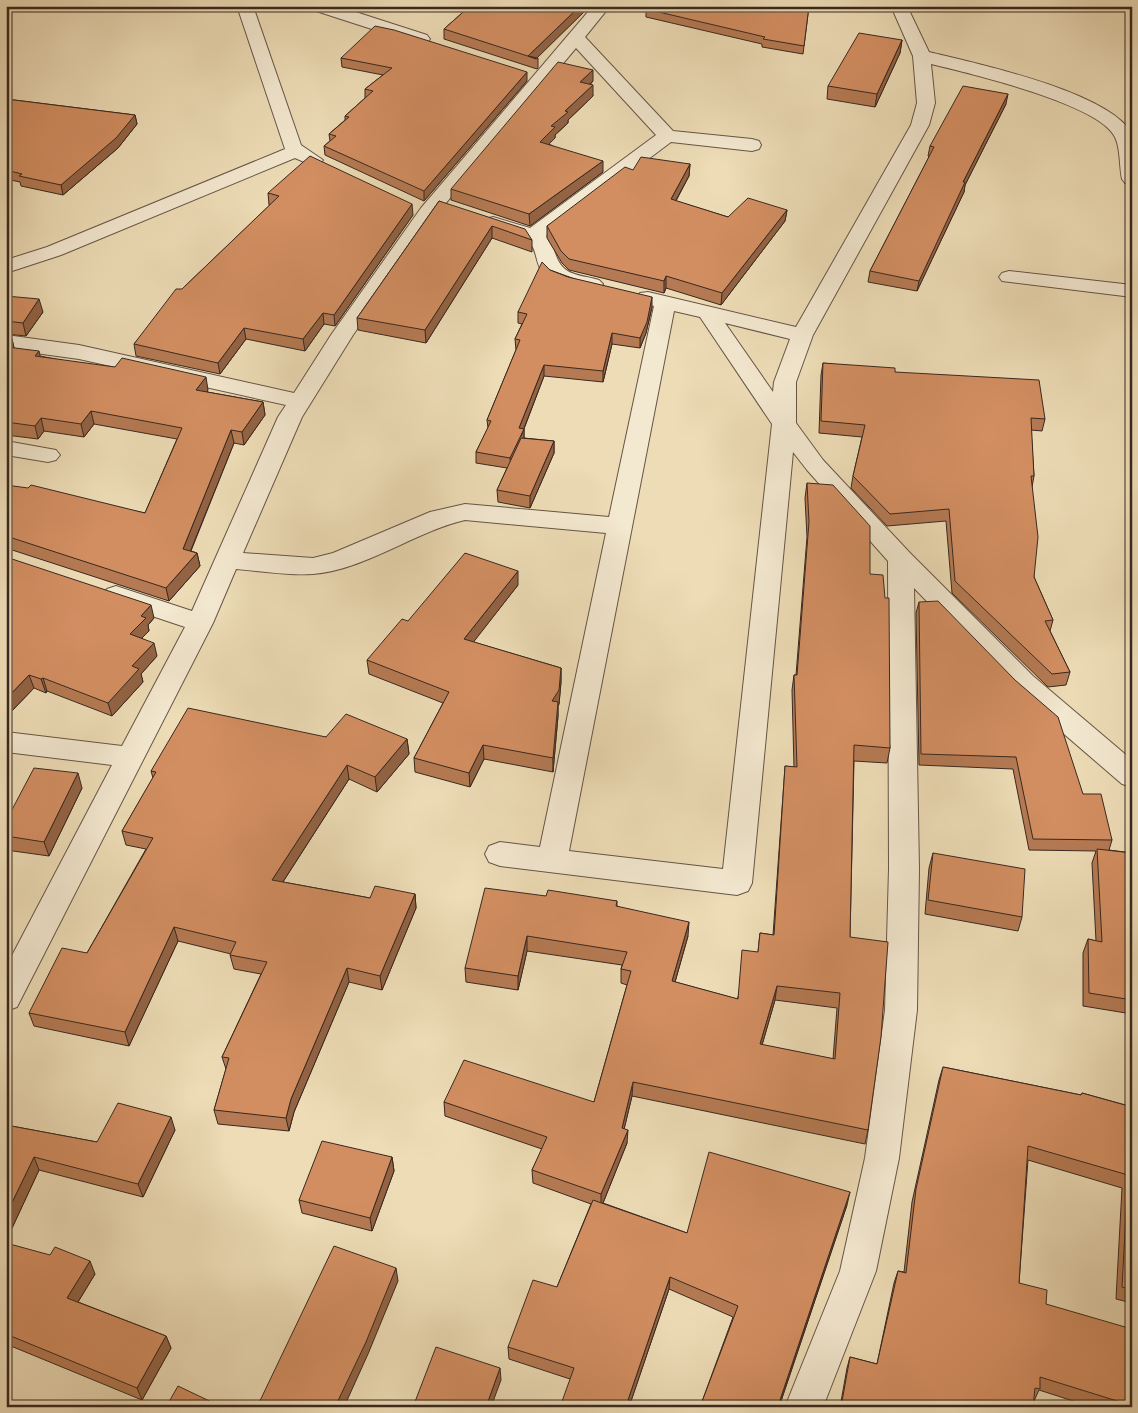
<svg xmlns="http://www.w3.org/2000/svg" width="1138" height="1413" font-family="Alegreya,serif">
  <style>
    .lines { fill: none; stroke-linecap: round; stroke-linejoin: round }
    .minor-casing { stroke: #665546; stroke-width: 2 }
    .minor { fill: #f3e8d0; fill-rule: evenodd }
    .wall { fill: #b57a53; stroke: #392820; fill-rule: evenodd }
    .shaded-wall { fill: #936344; stroke: #392820 }
    .building { fill: #d28e61; stroke: #392820; fill-rule: evenodd }
  </style>
  <rect width="100%" height="100%" fill="#eddcb6"/>
  <filter id="stains"><feTurbulence type="fractalNoise" baseFrequency=".004" numOctaves="4"/><feColorMatrix values="0 0 0 0 .2 0 0 0 0 .09 0 0 0 0 .02 0 0 0 .5 -.17"/></filter>
  <radialGradient id="worn" r=".72"><stop offset=".6" stop-color="#630" stop-opacity="0"/><stop offset="1" stop-color="#630" stop-opacity=".3"/></radialGradient>
  <g class="lines">
    <g class="minor-casing">
      <path id="minor" d="M237 6H253L301 145 323 160 320 164 313 166 295 158 61 255 6 273V260L47 247 285 149Z
        M311 6H337L427 35 430 39 427 43H415L313 10Z
        M593 6H610L585 37 673 131 752 139 759 141 761 145 759 149 752 151 671 142 546 236C551 241 553 247 555 253 563 277 578 274 599 280L603 284 599 288C583 293 548 285 540 268 536 261 536 249 530 243 520 234 499 231 486 227L483 223 486 219 493 217 530 228 656 135 576 48 435 216 353 335 302 417 243 553 313 558 333 553 430 512 465 504 609 517 654 306 640 303 637 298 640 293 648 292 796 327 911 125 917 103 913 56 891 6H907L929 52C975 63 1110 92 1132 134V185L1125 183 1122 179C1119 166 1121 145 1113 134 1093 103 969 73 931 64L935 103 929 125 813 335 796 382V423L823 460 910 553 1033 676 1132 760V787L1122 784 1013 690 914 588 919 869 917 1010 899 1158 876 1271 823 1407H785L840 1271 865 1158 885 1010 889 869 888 561 807 470 793 452 752 883 748 891 737 895 500 866 489 862 485 854 489 846 500 842 540 847 606 533 465 520C414 532 365 570 313 574 289 576 261 571 236 569L213 623 17 1007 6 1011V967L112 765 6 752V732L122 746 185 627 107 601 103 595 107 589 116 586 192 611 278 417 286 405 79 359 6 349V335L79 345 294 393 331 335 421 208ZM674 311 700 317 772 424 723 869 569 851ZM725 323 790 339 774 382 773 392Z
        M1009 271 1132 285V297L1002 281 999 277 1002 273Z
        M6 441 56 450 60 455 56 460 48 462 6 455Z"/>
    </g>
    <use href="#minor" class="minor"/>
  </g>
  <path class="wall" d="M470 6H590L536 58H538V68L537 69 444 39V29Z
    M809 6 803 54 762 47V44L646 17V9Z
    M902 40 900 53 875 107 827 99 828 86Z
    M341 58 527 81 424 201 325 155 324 146 330 141 329 134 345 120V116L365 98V89L383 75 342 67Z
    M593 81 590 85 593 96 568 120V123L555 135V138L549 144 603 172 530 226 451 200V189Z
    M6 99 135 115 137 124 118 148 63 195 21 186 20 182 6 179Z
    M1006 104 965 185 964 192 917 291 868 282 870 271 929 157 928 156 930 146Z
    M690 164 689 176 676 201 728 217 787 210 785 221 721 305 666 288 664 293 569 270 562 263 547 238V226L633 170Z
    M268 193 413 215 335 326 324 324 305 351 246 339 220 374 136 356 134 344 182 289 270 205H269Z
    M439 201 532 240V252L492 238 426 343 358 330 357 318Z
    M550 270 652 307 646 333 640 348 612 344 603 382 544 376 524 429V438L554 441V453L530 508 498 502 497 490 507 468 476 463V452L488 428 487 420 516 350 515 339 522 324 518 323V312Z
    M6 296 43 312 26 336 6 334Z
    M6 338 12 339 14 348 40 356 208 390 207 392 263 402 265 415 244 445 234 443 191 551 197 553 200 566 169 601 6 548V485L145 513 177 439 94 424 84 437 44 431 38 439 6 435Z
    M823 363 895 372 1045 419 1042 431 1031 430 1034 476 1032 487 1034 577 1053 620 1050 631 1070 672 1066 685 1048 687 952 593 946 521 887 526 851 488 853 476 862 437 819 433 821 375Z
    M807 483 870 574 890 748 887 763 854 761 850 937 868 1130 865 1144 632 1096 624 1129 627 1143 603 1203 687 1233 847 1205 779 1407H700L733 1317 669 1289 631 1401 570 1379 509 1359 508 1347 557 1287 591 1204 533 1183 532 1170 542 1149 445 1116 444 1102H594L627 985 621 983V969L622 965 527 951 518 990 466 982 465 968 546 896 617 901V906L688 936 675 982 737 999 758 952 760 933 773 935 784 781 785 766 794 767 792 690 794 675H796L807 537 805 498ZM775 1000 837 1008 833 1059 762 1045Z
    M6 557 154 618 148 625 149 631 142 638 157 656 141 674 143 682 112 716 47 691 46 693 34 688 6 717Z
    M518 585 473 642 561 668V682L559 704 558 706V716L553 772 484 759 470 787 415 772 414 758 443 703 369 674 367 660 408 621Z
    M919 602 1083 794 1112 840 1109 850 1132 853V1014L1083 1006V953L1088 939 1096 941 1092 863 1096 851 1029 850 1013 769 919 765 916 613Z
    M326 737 407 739 409 754 377 792 349 779 283 882 370 898 415 894 416 908 382 990 349 982 294 1112 289 1131 218 1124 214 1110 226 1069 222 1057 261 974 234 969 230 955 231 954 178 941 129 1046 34 1026 29 1013 87 953 146 849 126 845 122 831 153 778 151 771Z
    M82 788 49 856 6 850V821Z
    M933 853 1022 917 1018 931 925 914 929 868Z
    M1132 1052V1303L1116 1299 1122 1188 1028 1160 1019 1283 1046 1304 1130 1405 1129 1407H1092L1039 1390 1034 1401 1033 1407H840L847 1368 850 1357 877 1364 894 1283 898 1271 904 1272 912 1202 939 1080 943 1067 1081 1095 1082 1093 1129 1106Z
    M6 1125 97 1142 175 1130 143 1197 39 1170 6 1241Z
    M392 1157 394 1171 372 1231 302 1213 299 1200Z
    M6 1243 95 1274 78 1302 166 1336 171 1348 142 1400 6 1344Z"/>
  <path class="shaded-wall" d="M580 6H590L536 59 528 56Z
    M902 40 900 53 875 107 877 94Z
    M593 70V81L580 93V82Z
    M527 72V81L424 201V191Z
    M593 85V96L568 120V123L555 135V138L540 153V142L551 126 565 111Z
    M1008 94 1006 104 965 185 964 192 917 291 919 281 963 182Z
    M135 115 137 124 118 148 63 195 61 185Z
    M603 161V172L530 226 529 214Z
    M690 164 689 176 670 211 671 199Z
    M412 204 413 215 335 326 334 315Z
    M787 210 785 221 721 305 722 293Z
    M492 226V238L426 343 425 330Z
    M666 276V288L664 293V281Z
    M652 297V307L646 333 640 348V338Z
    M39 299 43 312 26 336 23 323Z
    M323 313 324 324 305 351 303 339Z
    M244 328 246 339 220 374 218 363Z
    M612 333V344L603 382V371Z
    M12 339 15 352 7 347Z
    M39 351 42 364 35 356Z
    M544 365V376L521 436 524 429V440L511 469 510 458 519 428Z
    M206 377 208 390 198 403 196 390Z
    M263 402 265 415 244 445 242 432Z
    M91 411 94 424 84 437 81 424Z
    M41 418 44 431 38 439 35 426Z
    M231 430 234 443 186 562 183 549Z
    M554 441V453L530 508V496Z
    M197 553 200 566 169 601 166 588Z
    M518 571V585L465 653 464 639Z
    M151 605 154 618 148 625 149 631 133 647 130 634 141 616Z
    M154 643 157 656 141 674 143 682 112 716 108 703 132 666Z
    M561 668V682L559 704 558 706V716L553 772 552 701Z
    M29 675 34 688 6 717V699Z
    M43 678 47 691 46 693 41 679Z
    M407 739 409 754 377 792 375 777Z
    M483 745 484 759 470 787 469 773Z
    M347 765 349 779 275 894 272 880Z
    M78 773 82 788 49 856 44 842Z
    M415 894 416 908 382 990 380 976Z
    M689 922 688 936 671 996 672 981Z
    M174 927 178 941 129 1046 125 1032Z
    M527 936V951L518 990V976Z
    M347 968 349 982 294 1112 289 1131 286 1118 291 1099Z
    M777 986 775 1000 758 1059 760 1044Z
    M633 1082 632 1096 621 1142 622 1128Z
    M171 1117 175 1130 143 1197 138 1184Z
    M628 1130 627 1143 601 1208V1194Z
    M34 1157 39 1170 6 1241V1215Z
    M392 1157 394 1171 372 1231 370 1218Z
    M850 1192 847 1205 779 1407H778Z
    M90 1261 95 1274 73 1310 67 1298Z
    M396 1268 398 1281 368 1354 344 1407H335Z
    M670 1277 669 1289 629 1407 628 1400Z
    M166 1336 171 1348 142 1400 137 1388Z
    M500 1368 501 1380 491 1407H486Z"/>
  <path class="building" d="M470 6H580L528 56 538 58 537 59 444 29Z
    M649 6H809L804 46 763 39 765 37 646 9Z
    M375 26 394 30 527 72 424 191 324 146 336 136 329 134 349 117 345 116 373 91 365 89 392 68 341 58Z
    M859 33 902 40 877 94 828 86Z
    M558 62 593 70 580 82 593 85 565 111 568 112 551 126 555 127 540 142 603 161 529 214 451 189Z
    M963 86 1008 94 963 182H965L919 281 870 271 934 147 930 146Z
    M6 99 135 115 116 138 61 185 19 176 22 174 6 170Z
    M310 156 412 204 334 315 323 313 303 339 244 328 218 363 134 344 176 289H182L279 196 268 193Z
    M641 157 690 164 671 199 728 217 748 198 787 210 722 293 666 276 664 281 569 259 561 251 547 226 625 167 633 170Z
    M439 201 525 229 532 240 492 226 425 330 357 318Z
    M542 262 550 270 568 277 652 297 647 322 640 338 612 333 603 371 544 365 519 428 524 429 510 458 476 452 491 421 487 420 520 340 515 339 527 314 518 312Z
    M6 296 39 299 23 323 6 321Z
    M6 338 12 339 7 347 39 351 35 356 115 367 122 358 206 377 196 390 263 402 242 432 231 430 183 549 197 553 166 588 6 536V485L28 488 31 485 145 513 182 428 91 411 81 424 41 418 35 426 6 422Z
    M823 363 895 368V372L1039 380 1045 419 1031 418 1034 476H1031L1038 537 1034 577 1053 620 1045 621 1070 672 1052 674 955 581 949 509 890 514 853 476 865 425 821 421Z
    M521 438 554 441 530 496 497 490Z
    M807 483 833 485 870 526V574L883 575 885 598H889L890 748 854 745 850 937 888 942 881 1037 868 1130 633 1082 622 1128 628 1130 601 1194 532 1170 547 1137 444 1102 464 1060 594 1102 631 971 621 969 627 952 527 936 518 976 465 968 485 888 546 896 548 890 617 901 616 906 689 922 672 981 738 999 742 950 758 952 760 933 774 935 785 766 797 767 794 675H797L809 522ZM777 986 840 993 835 1059 760 1044Z
    M465 553 518 571 464 639 561 668 559 690 552 701 558 702 553 758 483 745 469 773 414 758 449 692 367 660 402 619 408 621Z
    M6 557 151 605 141 616 146 618 130 634 154 643 132 666 139 669 108 703 43 678 41 679 29 675 6 699Z
    M938 601 1015 680 1058 717 1083 794H1101L1112 840 1033 839 1016 757 921 754 919 602Z
    M188 708 326 737 346 714 407 739 375 777 347 765 272 880 370 898 375 886 415 894 380 976 347 968 291 1099 286 1118 214 1110 229 1058 222 1057 267 962 230 955 236 942 174 927 125 1032 29 1013 62 948 87 953 153 838 122 831 156 772 151 771Z
    M34 768 78 773 44 842 6 836V821Z
    M1097 849 1132 853V1000L1089 993 1088 939 1102 942Z
    M933 853 1025 869 1022 917 928 900Z
    M943 1067 1081 1095 1082 1093 1132 1107V1290L1122 1287 1128 1175 1028 1146 1019 1283 1047 1290 1046 1304 1132 1329V1388L1130 1405 1040 1377V1389L1035 1388 1033 1407H841L850 1357 877 1364 898 1271 906 1273 916 1189Z
    M118 1103 171 1117 138 1184 34 1157 6 1215V1125L97 1142Z
    M322 1141 392 1157 370 1218 299 1200Z
    M709 1152 850 1192 779 1403 773 1401 771 1407H700L738 1306 670 1277 628 1400 647 1407H560L574 1368 508 1347 533 1280 557 1287 593 1200 687 1233Z
    M6 1243 50 1255 55 1247 90 1261 67 1298 166 1336 137 1388 6 1334Z
    M334 1246 396 1268 366 1342 335 1407H257Z
    M436 1347 500 1368 486 1407H413Z
    M178 1386 222 1407H166Z"/>
  <rect width="1138" height="1413" fill="none" stroke="#eddcb6" stroke-width="25"/>
  <rect x="8" y="8" width="1123" height="1398" fill="none" stroke="#392820" stroke-width="2.5"/>
  <rect x="12" y="12" width="1113" height="1388" fill="none" stroke="#392820"/>
  <rect width="100%" height="100%" filter="url(#stains)"/>
  <rect width="100%" height="100%" fill="url(#worn)"/>
</svg>
